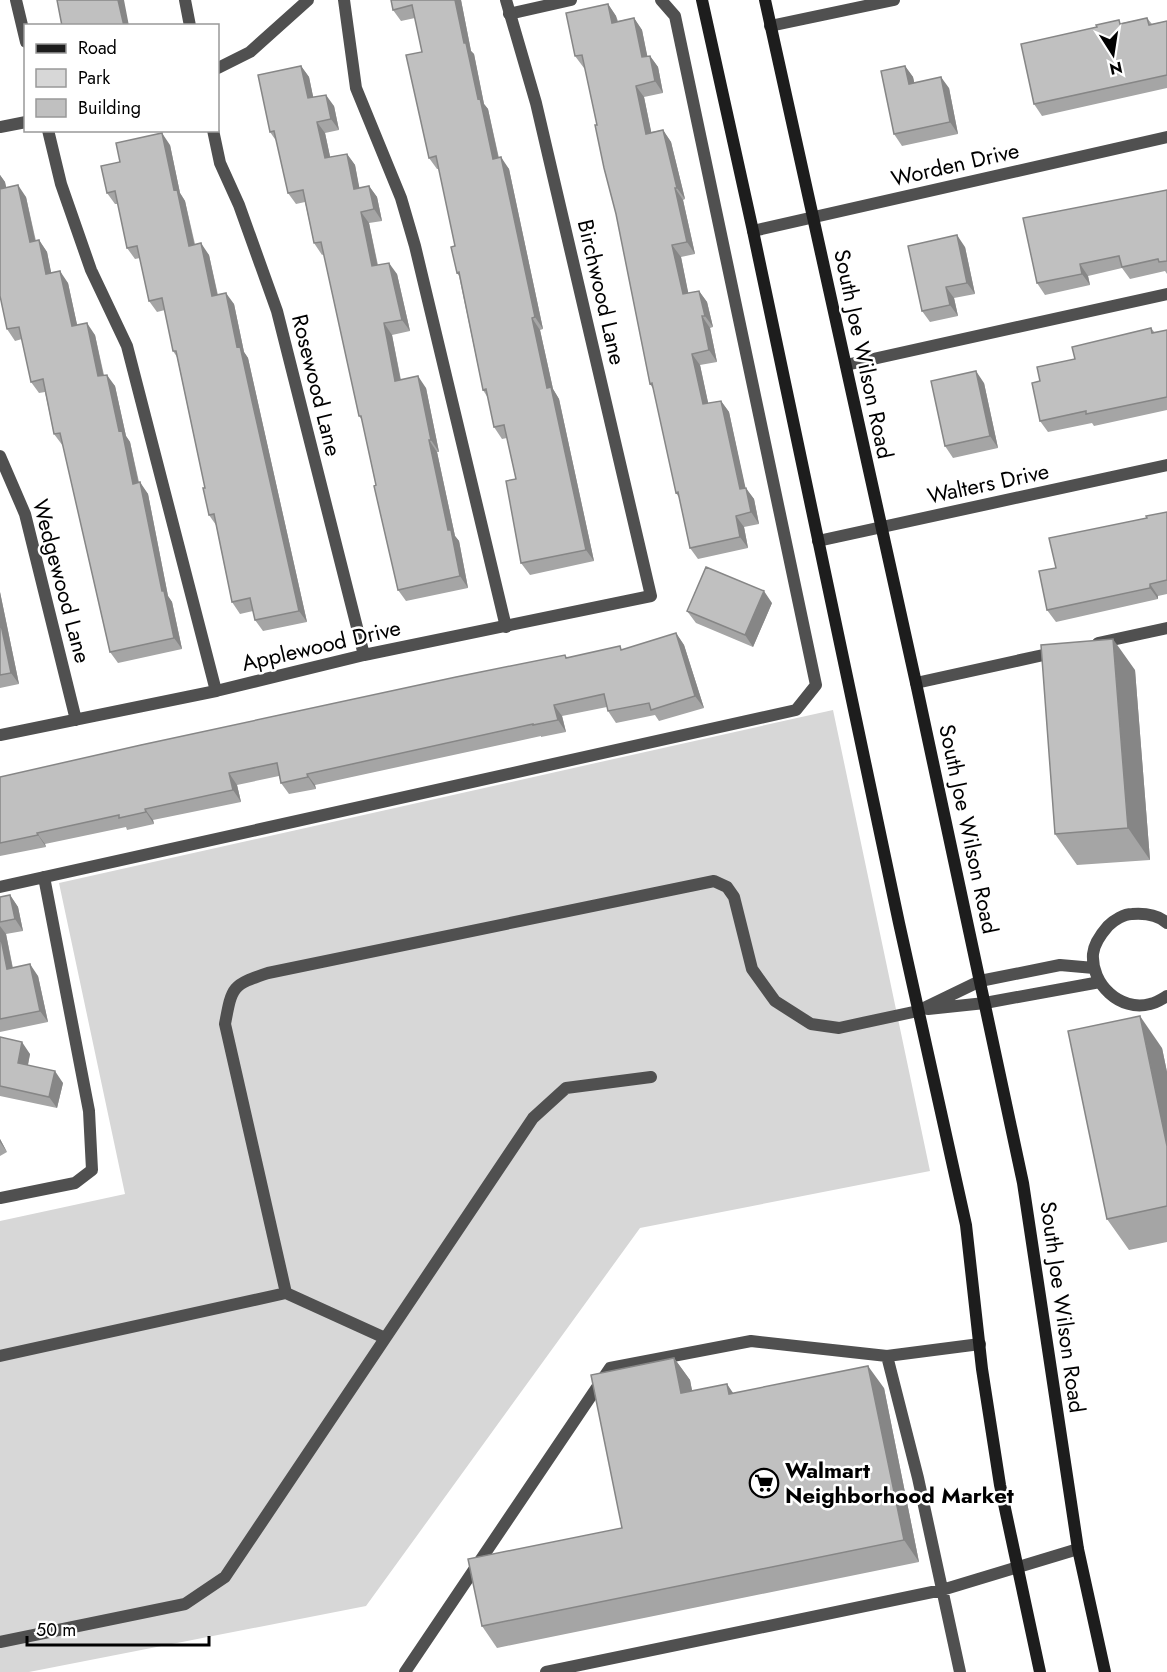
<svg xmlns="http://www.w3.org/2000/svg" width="1167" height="1672" font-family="Jost,sans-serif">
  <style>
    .green { fill: #d7d7d7 }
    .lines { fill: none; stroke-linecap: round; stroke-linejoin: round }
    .service { stroke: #505050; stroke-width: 12 }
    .minor { stroke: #505050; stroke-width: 12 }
    .tertiary { stroke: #505050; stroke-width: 12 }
    .secondary { stroke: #1d1d1d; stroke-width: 12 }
    .wall { fill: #a5a5a5 }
    .shaded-wall { fill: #868686 }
    .building { fill: #c0c0c0; stroke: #868686; stroke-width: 1.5 }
    .labels { text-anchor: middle; stroke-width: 5; stroke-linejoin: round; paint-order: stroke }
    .street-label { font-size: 22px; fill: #000; stroke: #fff }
    .poi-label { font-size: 22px; font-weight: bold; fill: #000; stroke: #fff; text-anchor: start }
  </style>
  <rect width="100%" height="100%" fill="#fff"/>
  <path class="green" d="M833 710 930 1171 640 1228 366 1606 29 1672H0V1221L125 1194 59 883Z"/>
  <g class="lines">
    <path class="service" d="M16 0 26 42
      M344 0 356 88 401 198 415 246 506 627
      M509 14 571 0
      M770 26 894 0
      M48 130 61 184 91 270 127 346 216 691
      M846 365 1167 294
      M1098 643 1167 628
      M916 683 1057 652
      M0 887 796 710 816 685 675 16 661 0
      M1167 923C1157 914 1145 913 1132 914 1124 914 1114 920 1108 926 1101 934 1094 943 1093 954 1091 984 1120 1012 1150 1004 1156 1003 1162 999 1167 996
      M928 1009 985 1003 1100 982
      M918 1011 980 981 1060 965 1094 968
      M0 1198 75 1183 92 1170 89 1111 44 877
      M887 1356 918 1478 960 1672
      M405 1672 610 1368 751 1341 887 1356 980 1344
      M546 1672 942 1590 1078 1549"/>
    <path class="minor" d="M185 0 190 26
      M213 130 220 163 239 205 277 311 364 655
      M753 231 1167 137
      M0 456 25 514 76 720
      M818 541 1167 465
      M0 735 216 691 364 655 651 596 536 103 506 0
      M286 1293 385 1338
      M0 1356 286 1293 225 1024C232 986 232 985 268 973L714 881 727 887 734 897 752 969 775 1001 811 1024 839 1028 918 1011
      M0 1642 185 1604 225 1577 533 1118 566 1088 651 1077"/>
    <path class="tertiary" d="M218 68 250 52 308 0
      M0 127 26 122"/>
    <path class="secondary" d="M702 0 753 231 899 923 966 1225 982 1369 1000 1485 1040 1672
      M765 0 916 683 1023 1183 1078 1549 1105 1672"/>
  </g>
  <path class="wall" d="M391 0H461L471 51 474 54 484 104 488 109 499 158 509 169 543 329 540 330 553 389 559 399 594 561 530 575 521 563 516 479 507 438 502 439 494 427 488 398 483 390 459 276 457 273 455 246 439 169H437L429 158 422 52 415 18 401 21 393 10Z
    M608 4 616 16 618 21 634 18 642 30 647 56H650L658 67 663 93 644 97 651 132 663 130 671 142 685 199 683 200 695 254 681 257 688 293 699 291 707 302 713 327 710 328 717 362 700 365 708 403 721 401 729 412 745 488 754 499 759 524 744 527 748 548 698 559 690 548 680 499 676 493 654 390 650 384 616 214 585 68H584L575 56Z
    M1147 18 1152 24 1167 21V88L1042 116 1034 104 1122 23Z
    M301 66 309 77 313 97 334 106 339 130 325 133 330 157 347 154 355 165 359 188 369 186 377 197 382 221 369 223 378 265 397 274 410 331 392 335 401 380 426 388 439 452H437L455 536 459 541 468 588 406 601 398 590 362 420 359 416 324 254 322 255 314 243 305 202 296 204 288 193 277 142 270 132Z
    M905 66 913 77 914 82 949 88 958 134 902 146 894 134Z
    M170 145 180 193 185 201 195 244 209 255 218 295 234 304 244 352 248 358 260 412 307 622 263 631 255 620 253 611 240 614 232 602 216 525 209 515 205 488 177 357 173 351 165 310 157 312 149 301 140 258 135 259 127 248 118 204H115L107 193 120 162Z
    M0 175 5 182 6 188 26 197 36 241 39 240 47 252 51 273 68 283 77 325 95 335 104 375 115 386 126 436 130 442 139 482 148 494 168 596 172 602 182 649 118 663 110 652 63 446 54 434 45 392 39 393 31 382 22 339 15 341 7 329 0 296Z
    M1167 190V274L1165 271 1130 279 1122 268 1088 276 1090 285 1045 295 1037 283 1133 197Z
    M965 247 975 294 954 298 958 316 930 322 922 311Z
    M1151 328 1155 333 1167 330V410L1094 426 1092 423 1048 432 1040 421V381L1075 359Z
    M984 383 998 448 953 458 945 446Z
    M1167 512V594L1158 596V599L1056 622 1047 610 1056 568 1147 518Z
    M0 592 19 684 0 688Z
    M772 603 753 647 696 623 687 611Z
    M676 633 684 645 704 708 659 721 655 715 616 723 608 711 607 707 562 716 566 732 541 737V736L315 785 316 789 289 794 281 783 279 776 237 785 241 802 153 820 154 824 127 830 126 827 45 844 46 847 0 856V777L567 658 623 650Z
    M1135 670 1150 860 1077 865 1055 834Z
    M10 895 18 907 23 931 6 934 13 968 38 976 48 1022 0 1032V897Z
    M0 1037 30 1054 28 1065 63 1083 57 1108 0 1096Z
    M1162 1048 1167 1072V1242L1129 1250 1107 1219Z
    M0 1139 7 1152 0 1156Z
    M674 1358 690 1380 692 1391 733 1393 884 1388 919 1562 497 1648 482 1626 622 1528Z"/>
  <path class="shaded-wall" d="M118 0H124L129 26H124Z
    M455 0H461L471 51 474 54 484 104 488 109 501 170 493 159 464 43Z
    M608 4 616 16 620 34 612 23Z
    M634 18 642 30 650 69 642 57Z
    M650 56 658 67 663 93 655 81Z
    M301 66 309 77 316 110 308 98Z
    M905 66 913 77 917 95 909 84Z
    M941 77 949 88 958 134 950 122Z
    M636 86 644 97 654 145 646 134Z
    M326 95 334 106 339 130 331 119Z
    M317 122 325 133 333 170 325 158Z
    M663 130 671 142 685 199 677 188Z
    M162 133 170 145 180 193 185 201 197 257 189 246 174 190Z
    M347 154 355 165 362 201 354 189Z
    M501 157 509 169 543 329 535 317Z
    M0 175 5 182 9 200 0 189Z
    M18 185 26 197 38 254 30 242Z
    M369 186 377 197 382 221 374 209Z
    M675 188 683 200 695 254 687 242Z
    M361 212 369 223 380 278 372 266Z
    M957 235 965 247 975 294 967 283Z
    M39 240 47 252 54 286 46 274Z
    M201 243 209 255 220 307 212 296Z
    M672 245 681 257 691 306 683 294Z
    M389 263 397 274 410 331 402 320Z
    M1080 264 1088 276 1090 285 1082 274Z
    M60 271 68 283 80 338 72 326Z
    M946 287 954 298 958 316 950 305Z
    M699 291 707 302 713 327 705 316Z
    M226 293 234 304 244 352 248 358 307 622 299 611 237 347Z
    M702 316 710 328 717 362 709 350Z
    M532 318 540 330 553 389 559 399 594 561 586 550 547 388Z
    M87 323 95 335 106 388 98 376Z
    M384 323 392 335 403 393 395 381Z
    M692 354 700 365 711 416 703 404Z
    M976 371 984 383 998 448 990 436Z
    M107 375 115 386 126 436 130 442 141 495 133 484 119 431Z
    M418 376 426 388 439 452 431 440Z
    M721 401 729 412 748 499 746 488 754 499 759 524 751 512 740 489Z
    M429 440 437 452 455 536 459 541 468 588 460 576 448 530Z
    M140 482 148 494 168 596 172 602 182 649 174 638 162 591Z
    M736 516 744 527 748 548 740 537Z
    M1150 584 1158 596V599L1150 588Z
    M764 591 772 603 753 647 745 635Z
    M0 592 19 684 11 673 0 620Z
    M676 633 684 645 704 708 695 696Z
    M1113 639 1135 670 1150 860 1128 828Z
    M554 705 562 716 566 732 558 720Z
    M229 773 237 785 241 802 233 790Z
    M307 774 315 785 316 789 308 777Z
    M145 809 153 820 154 824 146 812Z
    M37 833 45 844 46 847 38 835Z
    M10 895 18 907 23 931 15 919Z
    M0 926 6 934 15 981 7 969 0 934Z
    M30 964 38 976 48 1022 40 1011Z
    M1140 1016 1162 1048 1167 1072V1146Z
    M22 1042 30 1054 26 1074 18 1063Z
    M55 1071 63 1083 57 1108 49 1097Z
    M0 1139 7 1152 0 1142Z
    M674 1358 690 1380 697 1415 681 1393Z
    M868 1366 884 1388 919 1562 904 1540Z
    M727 1384 742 1406 729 1394Z"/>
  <path class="building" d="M57 0H118L124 26H62Z
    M391 0H455L464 43H466L478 99 480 98 493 159 501 157 535 317 532 318 547 388 551 387 586 550 521 563 506 481 516 479 504 425 494 427 486 389 483 390 459 272 457 273 451 247 455 246 436 156 429 158 406 55 422 52 412 5 393 10Z
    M608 4 612 23 634 18 642 57 650 56 655 81 636 86 646 134 663 130 677 188H675L687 242 672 245 683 294 699 291 705 316H702L709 350 692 354 703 404 721 401 740 489 746 488 751 512 736 516 740 537 690 548 678 492 676 493 652 383 650 384 616 214 604 168 595 125H597L582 55 575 56 566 13Z
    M1147 18 1149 25 1167 21V75L1034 104 1021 44 1097 27 1096 25 1119 20 1120 24Z
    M301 66 308 98 326 95 331 119 317 122 325 158 347 154 354 189 369 186 374 209 361 212 372 266 389 263 402 320 384 323 395 381 418 376 431 440H429L448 530H451L460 576 398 590 374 486 376 485 361 416H359L321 242 314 243 303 190 288 193 274 131 270 132 258 75Z
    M905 66 909 84 941 77 950 122 894 134 881 71Z
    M162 133 174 190 177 189 189 246 201 243 212 296 226 293 237 347 240 346 252 401 299 611 255 620 250 598 232 602 214 514 209 515 203 488H205L176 351H173L162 298 149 301 137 246 127 248 115 191 107 193 101 166 120 162 116 143Z
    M18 185 30 242 39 240 46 274 60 271 72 326 87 323 98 376 107 375 119 431 122 430 133 484 140 482 162 591H164L174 638 110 652 60 433 54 434 43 379 31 382 19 327 7 329 0 296V187V189Z
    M1167 190V261L1159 262 1158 259 1122 267 1119 256 1080 264 1082 274 1037 283 1023 218Z
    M957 235 967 283 946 287 950 305 922 311 908 246Z
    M1151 328 1152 333 1167 330V397L1086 414V411L1040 421 1032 383 1040 381 1037 367 1075 359 1072 347Z
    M976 371 990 436 945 446 931 381Z
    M1167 512V580L1150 584V588L1047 610 1039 571 1056 568 1049 538 1147 518 1146 516Z
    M706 567 764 591 745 635 687 611Z
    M0 620 11 673 0 675Z
    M676 633 695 696 651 710 649 703 608 711 604 694 554 705 558 720 533 725V724L307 774 308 777 281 783 277 763 229 773 233 790 145 809 146 812 119 818V815L37 833 38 835 0 843V777L141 745 456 677 565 655 566 658 620 646 621 650Z
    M1113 639 1128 828 1055 834 1041 645Z
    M10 895 15 919 0 922V897Z
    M0 934 7 969 30 964 40 1011 0 1019Z
    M1140 1016 1167 1146V1206L1107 1219 1068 1031Z
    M0 1037 22 1042 18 1063 55 1071 49 1097 0 1086Z
    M674 1358 681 1393 727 1384 729 1394 868 1366 904 1540 482 1626 468 1559 622 1528 591 1375Z"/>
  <defs>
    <g id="supermarket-ring" transform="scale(1.5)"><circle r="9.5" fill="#fff" stroke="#000" stroke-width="1.5"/><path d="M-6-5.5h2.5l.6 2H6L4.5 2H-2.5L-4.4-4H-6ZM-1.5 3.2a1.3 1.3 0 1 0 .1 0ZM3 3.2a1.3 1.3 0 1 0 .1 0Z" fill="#000"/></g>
  </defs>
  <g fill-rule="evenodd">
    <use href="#supermarket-ring" x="764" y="1483"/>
  </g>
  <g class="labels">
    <g class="street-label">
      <text transform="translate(955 164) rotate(-13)" y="8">Worden Drive</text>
      <text transform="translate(602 292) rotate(77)" y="8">Birchwood Lane</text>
      <text transform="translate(864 354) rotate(78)" y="8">South Joe Wilson Road</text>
      <text transform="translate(317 385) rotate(76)" y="8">Rosewood Lane</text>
      <text transform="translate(988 483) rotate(-12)" y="8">Walters Drive</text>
      <text transform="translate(62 581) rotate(75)" y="8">Wedgewood Lane</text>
      <text transform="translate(321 645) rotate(-13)" y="8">Applewood Drive</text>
      <text transform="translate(969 829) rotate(78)" y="8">South Joe Wilson Road</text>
      <text transform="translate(1063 1307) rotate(82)" y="8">South Joe Wilson Road</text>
    </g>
    <g class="poi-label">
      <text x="785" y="1478">Walmart<tspan x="785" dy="25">Neighborhood Market</tspan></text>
    </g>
  </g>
  <rect x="24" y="24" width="195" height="108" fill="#ffffff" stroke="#999999" stroke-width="1.5"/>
  <rect x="36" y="44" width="30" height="9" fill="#1d1d1d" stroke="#999999" stroke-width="1.5"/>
  <text x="78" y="54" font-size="18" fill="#000000">Road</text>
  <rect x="36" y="69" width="30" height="18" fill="#d7d7d7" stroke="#999999" stroke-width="1.5"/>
  <text x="78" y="84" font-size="18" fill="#000000">Park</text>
  <rect x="36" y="99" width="30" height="18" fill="#c0c0c0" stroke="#999999" stroke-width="1.5"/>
  <text x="78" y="114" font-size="18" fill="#000000">Building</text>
  <g transform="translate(1113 54) rotate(168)" stroke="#ffffff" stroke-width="4.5" paint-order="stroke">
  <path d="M0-4.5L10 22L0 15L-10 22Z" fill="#000000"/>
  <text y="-9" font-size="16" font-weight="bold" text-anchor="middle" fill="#000000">N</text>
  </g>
  <path d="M27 1636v9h182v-9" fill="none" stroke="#000000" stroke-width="3"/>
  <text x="36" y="1636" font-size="18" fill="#000000" stroke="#ffffff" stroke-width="4.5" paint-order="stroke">50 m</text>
</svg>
